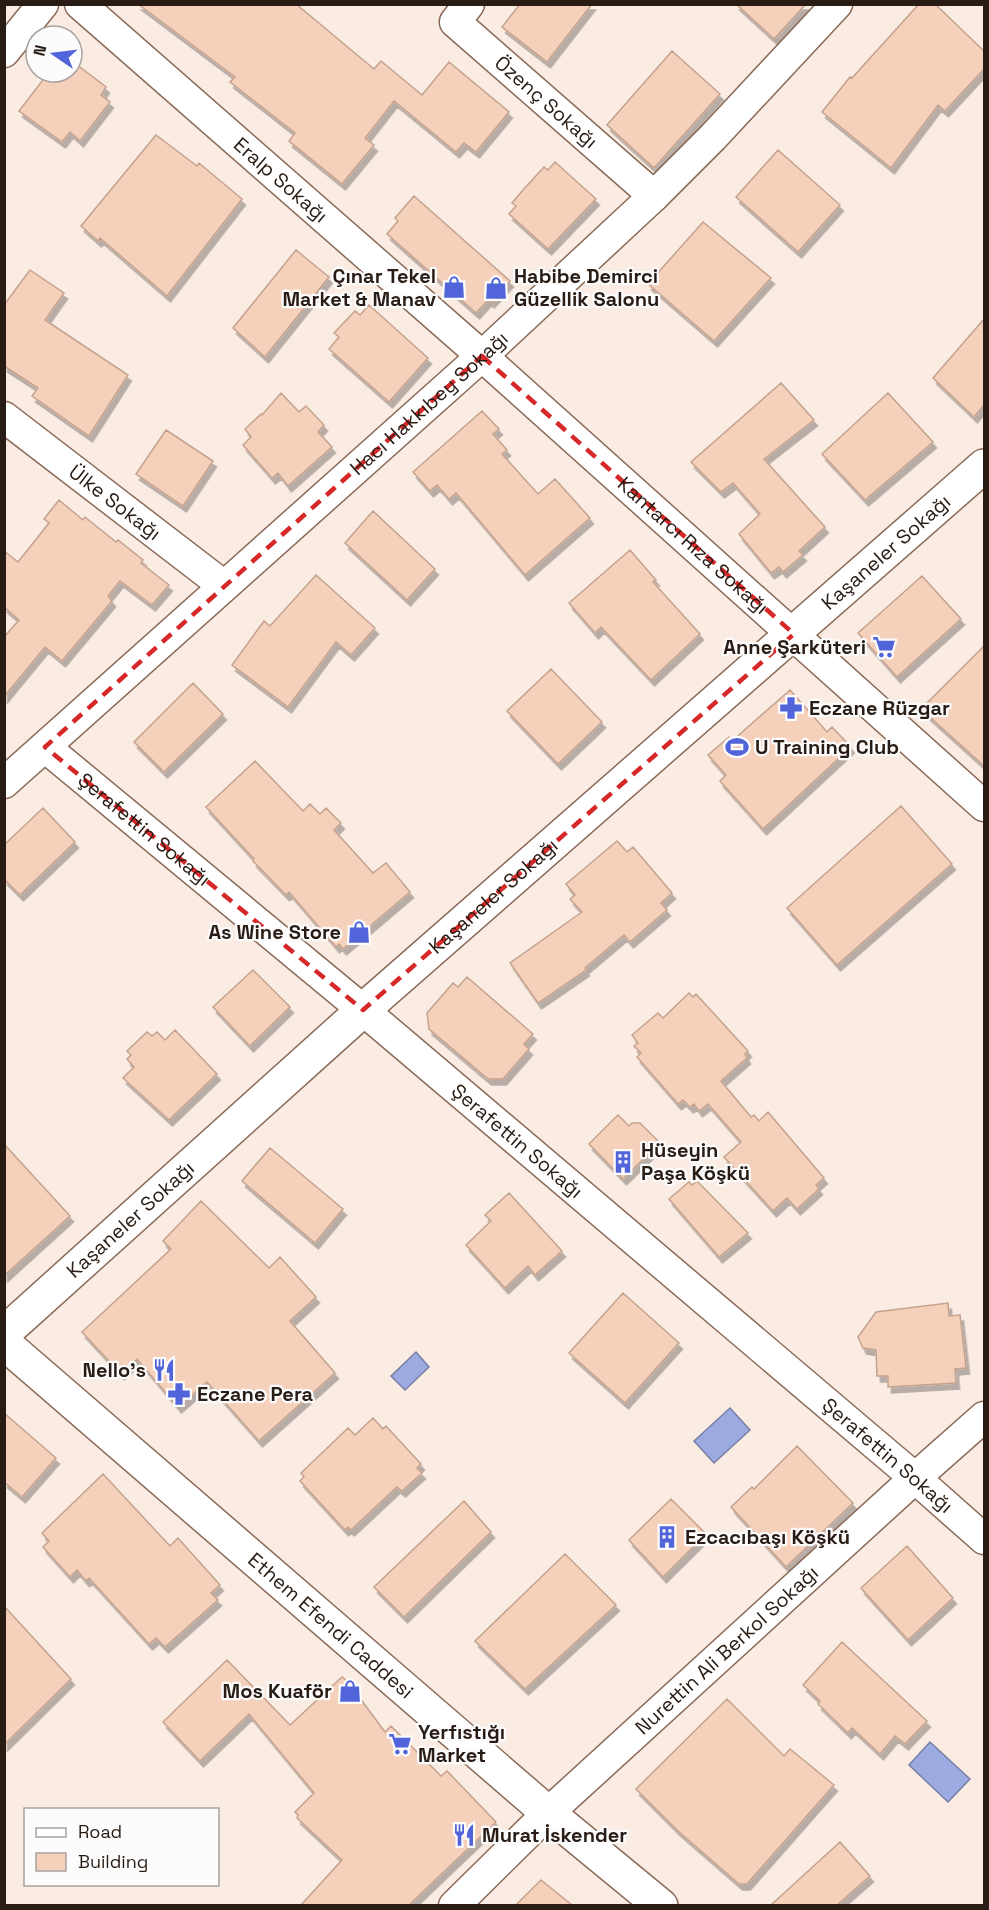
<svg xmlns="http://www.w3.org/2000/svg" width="989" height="1910" font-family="'Space Grotesk',sans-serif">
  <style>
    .water { fill: #9baae1; stroke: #797fa4; stroke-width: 1.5 }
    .building { fill: #f5d1bc; stroke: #c4a28d; stroke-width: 1.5; filter: url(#shadow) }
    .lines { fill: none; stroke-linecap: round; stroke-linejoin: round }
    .street-casing { stroke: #8a6a57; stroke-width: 33 }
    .secondary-casing { stroke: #8a6a57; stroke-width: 36 }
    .street { stroke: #fff; stroke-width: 30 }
    .secondary { stroke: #fff; stroke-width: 33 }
    .marked { fill: none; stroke: #d62828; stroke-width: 4.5; stroke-dasharray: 12 8; stroke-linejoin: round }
    .labels { text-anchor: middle; stroke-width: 4.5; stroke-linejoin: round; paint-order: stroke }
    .street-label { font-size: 20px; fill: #291c14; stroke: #fcfcfc }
    .poi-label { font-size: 20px; font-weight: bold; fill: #291c14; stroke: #fcfcfc; text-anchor: start }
  </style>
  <defs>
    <filter id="shadow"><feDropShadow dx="3.5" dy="6" stdDeviation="0" flood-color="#0004"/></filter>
  </defs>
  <rect width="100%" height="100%" fill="#faece3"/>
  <path class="water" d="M416 1352 429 1367 405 1390 391 1376Z
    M730 1408 750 1430 714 1463 694 1441Z
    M930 1742 970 1779 948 1802 909 1765Z"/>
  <path class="building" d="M138 4H296L374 69 381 61 422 95 449 62 509 112 476 152 464 143 456 152 394 101 365 138 374 145 342 184 289 141 295 133 230 82 235 77Z
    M520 4H592L547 62 502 27Z
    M736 4H806L774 39Z
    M919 4H935L984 51V69L945 111 938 105 891 168 822 112 850 77 852 78Z
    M672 51 720 94 654 168 607 125Z
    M72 61 106 87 101 95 110 102 80 141 70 132 62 142 19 111 49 72H72Z
    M156 135 197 166 199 163 242 199 167 296 100 238 98 241 81 226Z
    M778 150 840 205 798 252 736 197Z
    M555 162 596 199 548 249 509 214 516 206 512 203 523 190 544 167 548 170Z
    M414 196 510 281 491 302 488 300 476 313 387 234 398 221 395 218Z
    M703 222 771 278 714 341 648 284Z
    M296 250 329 277 265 357 233 328Z
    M30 270 64 293 45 320 128 375 89 436 32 396 38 388 4 366V305Z
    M369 305 428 358 389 402 329 349 339 337 334 333 355 311 360 315Z
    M984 319V405L974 417 933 378Z
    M781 383 814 420 764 459 825 527 799 551 803 555 783 572 779 567 771 573 739 534 760 514 733 483 721 492 691 462Z
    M281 393 299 412 306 406 324 425 318 432 332 447 288 486 278 473 272 478 243 445 251 437 245 429 261 414 262 415Z
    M888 393 933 442 865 500 822 454Z
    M482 411 499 429 493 434 507 450 502 454 538 494 555 479 590 518 525 575 456 493 449 499 437 485 430 491 413 472Z
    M166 430 213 461 183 506 136 474Z
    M59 500 83 520 85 517 116 542 118 540 143 560 141 563 169 585 152 605 120 581 108 596 112 601 62 661 45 647 4 697V637L19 620 4 607V551L18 562 49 523 44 519Z
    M373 511 435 569 407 600 345 543Z
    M630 550 656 580 653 582 700 634 651 680 601 627 595 633 569 603Z
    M316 575 375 628 351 655 336 642 288 707 232 665 264 621 270 626Z
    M922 576 961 619 897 677 858 633Z
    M984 646V766L921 709Z
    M551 669 602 722 558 764 507 711Z
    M193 683 223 714 164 772 134 742Z
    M790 690 827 732 832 727 851 747 763 829 720 781 726 775 708 755 729 737 732 741Z
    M255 761 303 811 310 804 320 814 326 808 341 823 334 830 373 873 386 863 410 892 343 949 339 944 336 947 289 892 286 895 253 861 254 859 206 807Z
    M901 806 952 864 837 965 787 908Z
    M43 808 75 842 20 895 4 879V845Z
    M617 841 627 852 633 847 672 893 661 903 667 910 630 942 624 935 585 968 586 970 538 1003 510 963 582 912 570 899 575 895 566 884Z
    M253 970 290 1007 250 1046 213 1007Z
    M467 977 533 1034 524 1044 529 1049 503 1079H488L429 1029 427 1013 453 983 458 987Z
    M689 993 693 997 696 994 748 1051 745 1054 747 1058 721 1081 751 1117 754 1115 759 1121 768 1112 824 1178 816 1185 819 1189 797 1209 787 1198 773 1211 724 1157 741 1142 708 1104 699 1111 694 1104 690 1107 683 1100 678 1104 637 1057 641 1053 634 1046 638 1043 632 1035 658 1013 663 1018Z
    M175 1030 217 1074 169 1120 123 1078 134 1067 127 1059 131 1055 127 1051 147 1032 152 1036 157 1032 165 1040Z
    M618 1115 629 1126 632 1123H640L660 1143 623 1179 589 1144Z
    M4 1144 70 1216 4 1276Z
    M270 1148 343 1209 315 1243 242 1181Z
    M697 1181 748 1233 719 1257 669 1199 689 1182 692 1185Z
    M509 1193 562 1251 535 1275 528 1266 505 1288 466 1245 491 1221 485 1215Z
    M201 1201 269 1268 280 1257 316 1297 290 1321 335 1373 259 1441 207 1382 178 1407 137 1359 121 1374 82 1332 171 1249 163 1241Z
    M623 1293 679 1343 625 1403 569 1353Z
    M948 1303 949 1316 960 1315 966 1368 955 1369 956 1383 888 1387V1376H877L876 1350 863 1348 858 1337 876 1312Z
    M4 1413 56 1458 22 1497 4 1482Z
    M373 1418 383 1429 386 1426 421 1464 417 1468 422 1473 402 1491 397 1487 351 1530 348 1527 345 1530 300 1481 304 1477 301 1473 348 1428 355 1435Z
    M797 1446 853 1503 786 1567 731 1507 752 1487 754 1489Z
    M103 1474 170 1546 178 1538 220 1585 211 1593 218 1600 165 1647 156 1638 149 1644 89 1578 86 1581 77 1570 70 1577 43 1547 49 1541 42 1533Z
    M671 1499 706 1534 663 1577 629 1540Z
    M464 1501 491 1532 404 1617 374 1587Z
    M907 1546 953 1598 908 1640 861 1588Z
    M565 1554 616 1605 525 1689 475 1641Z
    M4 1606 71 1679 4 1745Z
    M842 1642 927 1721 905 1744 895 1736 880 1754 852 1728 848 1733 818 1704 820 1701 803 1685Z
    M227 1660 290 1725 342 1677 348 1682 385 1732 391 1726 441 1776 447 1771 496 1822 409 1905H301L342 1860 297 1818 298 1815 295 1812 314 1793 249 1714 200 1761 163 1722Z
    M727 1699 784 1756 790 1749 834 1785 747 1884H739L678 1831 636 1789Z
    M840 1842 870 1876 837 1905H771Z
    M541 1880 572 1905H516Z"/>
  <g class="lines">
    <g class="street-casing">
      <g id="street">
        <path id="s1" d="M80 4 482 356 984 806"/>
        <path id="s2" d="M469 4 455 22 654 196"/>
        <path d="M4 52 43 4"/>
        <path id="s3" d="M4 417 224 586"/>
        <path id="s4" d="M45 747 363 1010 915 1478 984 1539"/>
        <path id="s5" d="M4 783 482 356 654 196 713 137 837 4"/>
        <path id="s6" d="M454 1906 548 1813 915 1478 984 1417"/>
      </g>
    </g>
    <g class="secondary-casing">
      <g id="secondary">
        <path id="s7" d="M4 1333 363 1010 984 466"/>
        <path id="s8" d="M4 1343 548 1813 661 1906"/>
      </g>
    </g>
    <use href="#street" class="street"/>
    <use href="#secondary" class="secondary"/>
  </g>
  <path class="marked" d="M482 356 794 634 363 1010 45 747Z"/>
  <defs>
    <g id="shop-bare" transform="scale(1.8)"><path d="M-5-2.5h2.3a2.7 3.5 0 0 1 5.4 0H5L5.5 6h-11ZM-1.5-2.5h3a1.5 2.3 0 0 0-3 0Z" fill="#5164d9" stroke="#fcfcfc" stroke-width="2.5" paint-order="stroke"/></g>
    <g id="supermarket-bare" transform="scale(1.8)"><path d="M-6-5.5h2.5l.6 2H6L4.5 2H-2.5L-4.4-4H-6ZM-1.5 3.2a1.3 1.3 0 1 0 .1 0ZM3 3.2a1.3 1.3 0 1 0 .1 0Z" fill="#5164d9" stroke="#fcfcfc" stroke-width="2.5" paint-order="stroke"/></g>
    <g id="pharmacy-bare" transform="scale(1.8)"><path d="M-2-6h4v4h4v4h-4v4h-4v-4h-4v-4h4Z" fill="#5164d9" stroke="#fcfcfc" stroke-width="2.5" paint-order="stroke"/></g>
    <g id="stadium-bare" transform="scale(1.8)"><path d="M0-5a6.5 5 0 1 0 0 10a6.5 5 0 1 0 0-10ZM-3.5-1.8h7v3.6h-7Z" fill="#5164d9" stroke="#fcfcfc" stroke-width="2.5" paint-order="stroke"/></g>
    <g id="building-bare" transform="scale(1.8)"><path d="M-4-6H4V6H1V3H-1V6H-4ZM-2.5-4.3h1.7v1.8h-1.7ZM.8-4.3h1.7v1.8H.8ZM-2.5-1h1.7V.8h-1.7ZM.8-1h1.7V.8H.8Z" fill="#5164d9" stroke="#fcfcfc" stroke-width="2.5" paint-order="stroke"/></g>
    <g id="restaurant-bare" transform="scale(1.8)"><path d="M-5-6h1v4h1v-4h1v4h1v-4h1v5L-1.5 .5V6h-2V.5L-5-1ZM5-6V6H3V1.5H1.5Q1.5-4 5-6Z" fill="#5164d9" stroke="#fcfcfc" stroke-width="2.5" paint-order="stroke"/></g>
  </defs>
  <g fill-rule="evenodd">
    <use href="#shop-bare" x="454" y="287"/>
    <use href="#shop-bare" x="496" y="288"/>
    <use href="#supermarket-bare" x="884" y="647"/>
    <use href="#pharmacy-bare" x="791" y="708"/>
    <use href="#stadium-bare" x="737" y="747"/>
    <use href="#shop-bare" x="359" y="932"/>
    <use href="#building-bare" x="623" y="1162"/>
    <use href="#restaurant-bare" x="164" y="1370"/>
    <use href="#pharmacy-bare" x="179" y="1394"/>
    <use href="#building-bare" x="667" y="1537"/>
    <use href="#shop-bare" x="350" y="1691"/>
    <use href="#supermarket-bare" x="400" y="1744"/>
    <use href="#restaurant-bare" x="464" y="1835"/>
  </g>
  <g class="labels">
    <g class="street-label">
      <text dy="7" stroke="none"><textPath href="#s2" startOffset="144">Özenç Sokağı</textPath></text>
      <text dy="7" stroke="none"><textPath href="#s1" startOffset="267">Eralp Sokağı</textPath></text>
      <text dy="7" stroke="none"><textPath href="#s5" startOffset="570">Hacı Hakkıbey Sokağı</textPath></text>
      <text dy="7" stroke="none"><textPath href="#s3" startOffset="140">Ülke Sokağı</textPath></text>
      <text dy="7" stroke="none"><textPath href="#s1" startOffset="818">Kantarcı Rıza Sokağı</textPath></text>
      <text dy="7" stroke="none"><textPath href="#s7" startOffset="1178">Kaşaneler Sokağı</textPath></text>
      <text dy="7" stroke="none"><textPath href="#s4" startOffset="129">Şerafettin Sokağı</textPath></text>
      <text dy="7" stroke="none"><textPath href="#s7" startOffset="656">Kaşaneler Sokağı</textPath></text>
      <text dy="7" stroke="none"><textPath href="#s4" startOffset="615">Şerafettin Sokağı</textPath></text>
      <text dy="7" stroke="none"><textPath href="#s7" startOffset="170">Kaşaneler Sokağı</textPath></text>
      <text dy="7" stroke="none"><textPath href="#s4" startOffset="1101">Şerafettin Sokağı</textPath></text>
      <text dy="7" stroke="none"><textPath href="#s8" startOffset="432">Ethem Efendi Caddesi</textPath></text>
      <text dy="7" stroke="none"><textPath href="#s6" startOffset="374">Nurettin Ali Berkol Sokağı</textPath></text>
    </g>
    <g class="poi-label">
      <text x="436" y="283" text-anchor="end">Çınar Tekel<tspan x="436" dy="23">Market &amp; Manav</tspan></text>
      <text x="514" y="283">Habibe Demirci<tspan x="514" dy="23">Güzellik Salonu</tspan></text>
      <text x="866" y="654" text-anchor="end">Anne Şarküteri</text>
      <text x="809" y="715">Eczane Rüzgar</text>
      <text x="755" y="754">U Training Club</text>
      <text x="341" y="939" text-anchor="end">As Wine Store</text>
      <text x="641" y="1157">Hüseyin<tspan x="641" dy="23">Paşa Köşkü</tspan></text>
      <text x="146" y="1377" text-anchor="end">Nello's</text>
      <text x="197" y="1401">Eczane Pera</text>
      <text x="685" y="1544">Ezcacıbaşı Köşkü</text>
      <text x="332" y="1698" text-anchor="end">Mos Kuaför</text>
      <text x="418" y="1739">Yerfıstığı<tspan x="418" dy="23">Market</tspan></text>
      <text x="482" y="1842">Murat İskender</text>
    </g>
  </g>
  <rect width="989" height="1910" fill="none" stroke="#291c14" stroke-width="12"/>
  <rect x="24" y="1808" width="195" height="78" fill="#fcfcfc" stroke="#a8a29f" stroke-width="1.5"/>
  <rect x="36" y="1828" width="30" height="9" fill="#ffffff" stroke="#a8a29f" stroke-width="1.5"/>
  <text x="78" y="1838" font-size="18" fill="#291c14">Road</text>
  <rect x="36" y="1853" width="30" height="18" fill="#f5d1bc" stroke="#a8a29f" stroke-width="1.5"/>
  <text x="78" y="1868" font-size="18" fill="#291c14">Building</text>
  <g transform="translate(54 54) rotate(284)"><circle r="28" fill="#fcfcfc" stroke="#a8a29f" stroke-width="1.5"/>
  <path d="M0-4.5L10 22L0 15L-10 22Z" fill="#5164d9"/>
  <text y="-9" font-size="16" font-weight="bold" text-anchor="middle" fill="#291c14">N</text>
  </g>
</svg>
